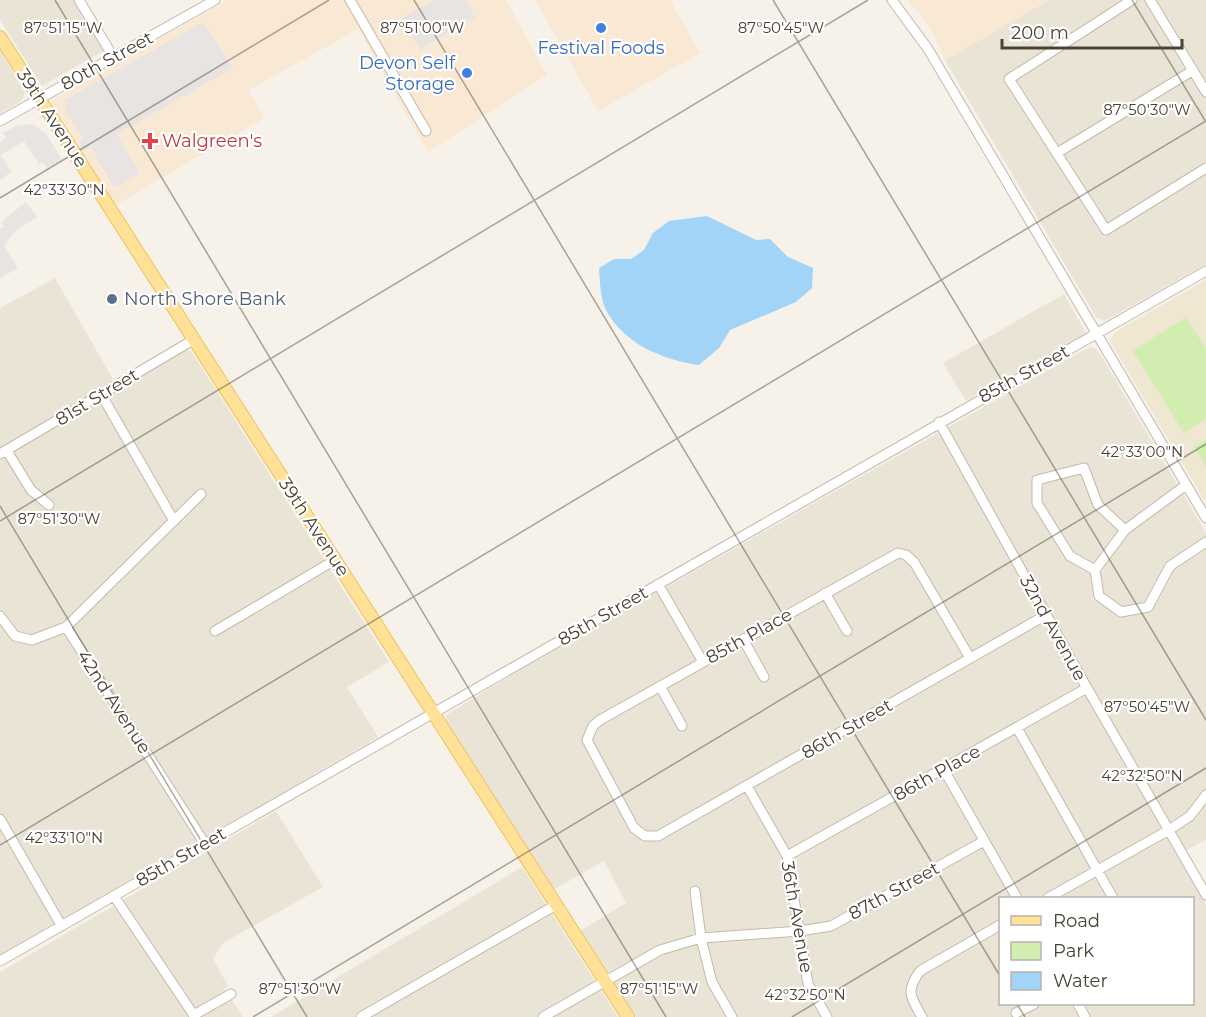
<svg xmlns="http://www.w3.org/2000/svg" width="1206" height="1017" font-family="Montserrat,sans-serif">
  <style>
    .residential { fill: #eae4d6; fill-rule: evenodd }
    .commercial { fill: #f9e8d3 }
    .education { fill: #f0e7d2 }
    .green { fill: #d1edaf }
    .parking { fill: #e7e4e1 }
    .water { fill: #a1d4f7 }
    .lines { fill: none; stroke-linecap: round; stroke-linejoin: round }
    .minor-casing { stroke: #c2baaa; stroke-width: 11 }
    .major-casing { stroke: #eec25e; stroke-width: 14 }
    .minor { stroke: #fff; stroke-width: 9 }
    .major { stroke: #ffe198; stroke-width: 12 }
    .ticks { fill: none; stroke: #4a4236; stroke-width: 1.5; stroke-opacity: 0.45 }
    .shop-dot { fill: #3f7fe0; stroke: #fff; stroke-width: 2 }
    .health-dot { fill: #e0444e; stroke: #fff; stroke-width: 2 }
    .service-dot { fill: #5c6f8a; stroke: #fff; stroke-width: 2 }
    .labels { text-anchor: middle; stroke-width: 4.5; stroke-linejoin: round; paint-order: stroke }
    .shop-label { font-size: 18px; fill: #366cbe; stroke: #fff }
    .street-label { font-size: 18px; fill: #4a4236; stroke: #fff }
    .health-label { font-size: 18px; fill: #be3a42; stroke: #fff; text-anchor: start }
    .service-label { font-size: 18px; fill: #4e5e75; stroke: #fff; text-anchor: start }
    .ticks-label { font-size: 15px; text-anchor: middle; fill: #4a4236; stroke: #fff; stroke-width: 4.5; stroke-linejoin: round; paint-order: stroke }
  </style>
  <rect width="100%" height="100%" fill="#f6f2e9"/>
  <path class="residential" d="M0 0H75L105 50 42 86 0 20Z
    M1049 0H1206V264L1105 321 1096 317 945 60Z
    M0 50 25 93 21 101 0 114Z
    M55 278 118 388 184 349 191 351 389 662 347 687 378 737 0 957V308Z
    M1064 294 1086 333 966 401 943 363Z
    M1093 347 1099 352 1206 533V839L1178 855 1206 905V1017H636L580 931 626 903 604 861 553 890 447 722 446 715 510 676 1084 350ZM1000 898H1192V1004H1000Z
    M276 811 323 887 223 943 213 959 228 986 224 988 243 1017H0V972Z
    M522 867 618 1017H271Z"/>
  <path class="commercial" d="M228 0H506L547 75 428 152 358 29 249 90 264 118 114 206 51 101Z
    M535 0H670L700 53 598 111Z
    M907 0H1049L945 60 930 27Z"/>
  <path class="education" d="M1206 280V503L1110 341 1115 332Z"/>
  <path class="green" d="M1186 317 1206 349V419L1184 433 1133 351Z
    M1206 440V466L1194 447Z"/>
  <path class="parking" d="M435 0H465L475 18 420 49 403 18Z
    M203 22 233 68 117 134 140 174 114 188 91 147 83 151 79 144 84 139 64 108 68 105 66 100Z
    M32 124 46 134 62 159 47 168 43 162 39 164 24 141 1 155 11 172 0 180V142L6 138 3 133 16 126Z
    M26 202 37 217 14 232 4 246 18 268 0 278V229L4 227 1 222Z"/>
  <path class="water" d="M707 216 756 240 770 239 788 257 813 268 812 288 796 302 730 330 719 348 699 365C663 360 624 344 606 310 600 298 600 281 599 268L614 259H631L644 250 653 233 669 221Z"/>
  <g class="lines">
    <g class="minor-casing">
      <path id="minor" d="M79 0 114 58
        M350 0 426 131
        M892 0 928 49 1206 518
        M1132 0 1009 79 1106 230 1206 168
        M1150 0 1206 92
        M0 121 215 0
        M1057 153 1192 71
        M101 394 174 521
        M939 422 1087 688 1206 895
        M7 451 31 490 49 505
        M0 454 193 340
        M1125 530 1098 505 1084 468 1037 480V503L1070 556 1095 570 1099 596 1121 612 1148 607 1170 566 1206 542
        M1095 570 1125 530 1186 485
        M658 584 703 662
        M825 593 847 631
        M0 616 15 636 32 640 66 627 201 494
        M66 627 205 844
        M215 631 335 560
        M743 639 764 677
        M970 658 914 562 906 555 898 553 600 720 593 726 587 740 634 828 645 836H658C788 763 917 689 1046 615
        M660 686 682 726
        M1017 728 1113 898
        M944 770 1017 898
        M747 786 787 856 808 984 827 1017
        M0 819 61 925
        M787 856 1087 688
        M695 891 701 938 712 982 732 1017
        M114 896 195 1017
        M1048 898 1169 830 1190 816 1206 795
        M0 961 1206 271
        M1078 1004 1085 1017
        M1016 1013 1034 1004
        M194 1015 231 994
        M361 1017 556 905
        M543 1017 660 950 701 938 800 931 831 926 984 841
        M922 1017C911 997 905 992 920 971L1000 925"/>
    </g>
    <g class="major-casing">
      <path id="major" d="M0 37 628 1017"/>
    </g>
    <use href="#minor" class="minor"/>
    <use href="#major" class="major"/>
  </g>
  <path class="ticks" d="M55 0 666 1017M414 0 1000 976M773 0 1206 720M1132 0 1206 122M0 198 329 0M0 506 307 1017M0 521 868 0M0 845 1206 121M1017 1004 1025 1017M253 1017 1206 444M792 1017 1206 768"/>
  <g class="shop-dot">
    <circle cx="601" cy="28" r="6"/>
    <circle cx="467" cy="73" r="6"/>
  </g>
  <path class="health-dot" d="M147 132h6v6h6v6h-6v6h-6v-6h-6v-6h6z"/>
  <circle class="service-dot" cx="112" cy="299" r="6"/>
  <g class="labels">
    <g class="shop-label">
      <text x="601" y="54">Festival Foods</text>
      <text x="455" y="69" text-anchor="end">Devon Self<tspan x="455" dy="21">Storage</tspan></text>
    </g>
    <g class="street-label">
      <text transform="translate(107 61) rotate(-29)" y="6">80th Street</text>
      <text transform="translate(52 118) rotate(57)" y="6">39th Avenue</text>
      <text transform="translate(1024 374) rotate(-29)" y="6">85th Street</text>
      <text transform="translate(97 397) rotate(-31)" y="6">81st Street</text>
      <text transform="translate(314 527) rotate(57)" y="6">39th Avenue</text>
      <text transform="translate(603 616) rotate(-30)" y="6">85th Street</text>
      <text transform="translate(1053 628) rotate(61)" y="6">32nd Avenue</text>
      <text transform="translate(749 636) rotate(-29)" y="6">85th Place</text>
      <text transform="translate(114 702) rotate(57)" y="6">42nd Avenue</text>
      <text transform="translate(847 729) rotate(-30)" y="6">86th Street</text>
      <text transform="translate(937 773) rotate(-29)" y="6">86th Place</text>
      <text transform="translate(181 857) rotate(-30)" y="6">85th Street</text>
      <text transform="translate(894 891) rotate(-29)" y="6">87th Street</text>
      <text transform="translate(797 917) rotate(80)" y="6">36th Avenue</text>
    </g>
    <g class="health-label">
      <text x="162" y="147">Walgreen's</text>
    </g>
    <g class="service-label">
      <text x="124" y="305">North Shore Bank</text>
    </g>
  </g>
  <g class="ticks-label">
    <text x="63" y="33">87°51'15"W</text>
    <text x="422" y="33">87°51'00"W</text>
    <text x="781" y="33">87°50'45"W</text>
    <text x="1147" y="115">87°50'30"W</text>
    <text x="64" y="195">42°33'30"N</text>
    <text x="1142" y="457">42°33'00"N</text>
    <text x="59" y="524">87°51'30"W</text>
    <text x="1147" y="712">87°50'45"W</text>
    <text x="1142" y="781">42°32'50"N</text>
    <text x="64" y="843">42°33'10"N</text>
    <text x="300" y="994">87°51'30"W</text>
    <text x="659" y="994">87°51'15"W</text>
    <text x="805" y="1000">42°32'50"N</text>
  </g>
  <rect x="999" y="897" width="195" height="108" fill="#ffffff" stroke="#b7b3af" stroke-width="1.5"/>
  <rect x="1011" y="916" width="30" height="9" fill="#ffe198" stroke="#b7b3af" stroke-width="1.5"/>
  <text x="1053" y="927" font-size="18" fill="#4a4236">Road</text>
  <rect x="1011" y="942" width="30" height="18" fill="#d1edaf" stroke="#b7b3af" stroke-width="1.5"/>
  <text x="1053" y="957" font-size="18" fill="#4a4236">Park</text>
  <rect x="1011" y="972" width="30" height="18" fill="#a1d4f7" stroke="#b7b3af" stroke-width="1.5"/>
  <text x="1053" y="987" font-size="18" fill="#4a4236">Water</text>
  <path d="M1002 39v9h180v-9" fill="none" stroke="#4a4236" stroke-width="3"/>
  <text x="1011" y="39" font-size="18" fill="#4a4236" stroke="#ffffff" stroke-width="4.5" paint-order="stroke">200 m</text>
</svg>
